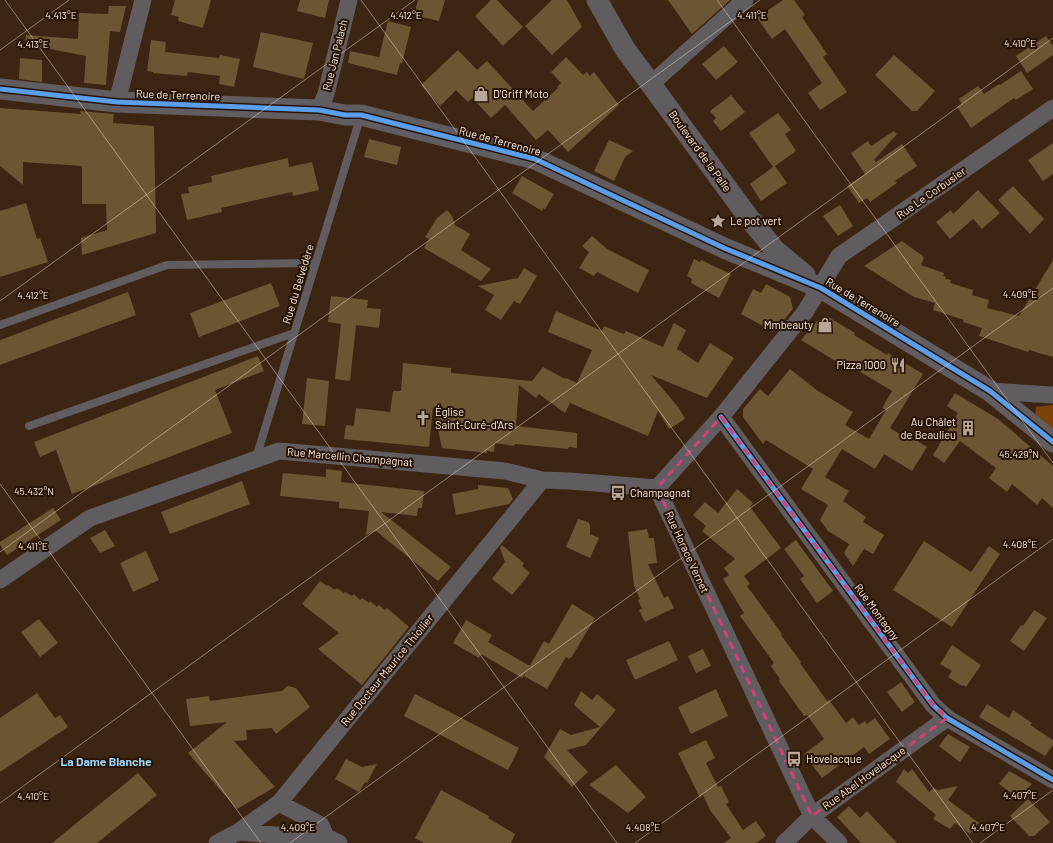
<svg xmlns="http://www.w3.org/2000/svg" width="1053" height="843" font-family="Barlow,sans-serif">
  <style>
    .green { fill: #7c4209 }
    .building { fill: #6c5533 }
    .lines { fill: none; stroke-linecap: round; stroke-linejoin: round }
    .service { stroke: #615c60; stroke-width: 8 }
    .minor { stroke: #615c60; stroke-width: 17 }
    .tertiary { stroke: #615c60; stroke-width: 21 }
    .cycleway-casing { stroke: #271406; stroke-width: 8 }
    .cycleway { stroke: #5a9eea; stroke-width: 5 }
    .marked { fill: none; stroke: #ce4276; stroke-width: 3; stroke-dasharray: 8 5; stroke-linejoin: round }
    .ticks { fill: none; stroke: #fcece0; stroke-width: 1; stroke-opacity: 0.45 }
    .labels { text-anchor: middle; stroke-width: 4; stroke-linejoin: round; paint-order: stroke }
    .street-label { font-size: 11px; fill: #fcece0; stroke: #271406 }
    .poi-label { font-size: 11px; fill: #fcece0; stroke: #271406; text-anchor: start }
    .neighbourhood-label { font-size: 12px; font-weight: bold; fill: #9ad5fa; stroke: #271406 }
    .ticks-label { font-size: 10px; text-anchor: middle; fill: #fcece0; stroke: #271406; stroke-width: 4; stroke-linejoin: round; paint-order: stroke }
  </style>
  <rect width="100%" height="100%" fill="#3c2512"/>
  <path class="green" d="M1053 405V429L1035 417 1036 407Z"/>
  <path class="building" d="M175 0H211L203 28 178 21 179 17 171 15Z
    M300 0H329L325 18 297 11Z
    M418 0H445L439 21 414 15Z
    M491 0H497L523 27 503 46 475 16Z
    M552 0H567L582 27 552 55 525 26Z
    M668 0H730L692 34Z
    M783 0H794L805 15 802 17 827 54 823 57 847 92 820 110 808 93 822 83 785 29 772 39 757 18Z
    M109 6H126L120 32 110 31 106 85 84 83 86 56 25 44 26 35 78 39 79 13 108 14Z
    M388 21 411 27 402 64 400 63 397 75 348 63 350 51 379 57Z
    M261 32 313 43 304 79 253 67Z
    M1046 36 1053 46V55L1027 73 1016 56Z
    M151 40 166 42 165 52 219 58 220 55 240 59 234 87 219 84 220 76 188 72 187 76 153 73V72L147 71Z
    M724 46 738 62 716 80 702 64Z
    M458 50 477 70 487 61 533 111 558 88 557 87 561 83 551 72 566 57 583 75 587 72 590 76 594 72 619 105 568 152 548 130 536 140 505 105 491 118 472 98 468 102 456 90 440 106 421 85Z
    M894 55 935 91 917 111H912L875 75Z
    M20 58 42 60V82L19 79Z
    M1021 71 1033 89 1016 100 1014 98 971 128 957 107 962 104 959 99 978 86 984 94 999 84 1000 85Z
    M731 95 745 112 721 131 713 121 716 118 710 111Z
    M0 108 81 114 80 111 114 114 113 123 154 126 156 233 82 255 81 238 107 230 106 204H82V166L23 162V185L0 166Z
    M778 113 791 130 785 134 796 151 775 166 787 183 761 201 750 184 773 167 749 133Z
    M894 131 897 134 874 160 876 162 902 144 917 166 895 181 897 183 870 202 867 198 859 203 847 186 865 174 851 153 868 141 871 146Z
    M369 139 401 147 397 165 364 157Z
    M609 140 633 151 625 157 614 181 594 171Z
    M1053 143V174L1043 181 1028 160Z
    M288 158 289 167 312 162 319 190 293 196 292 192 221 208 222 212 187 220 181 194 189 193 188 187 212 182 211 176Z
    M522 176 554 194 545 209 543 208 542 211 512 193Z
    M1013 186 1044 219 1030 234 998 200Z
    M978 190 1000 213 982 229 973 219 950 239 936 222 951 210 953 214Z
    M26 203 37 239 40 238 48 262 0 277V211Z
    M840 205 853 226 838 236 823 216Z
    M447 210 452 216 455 225 470 234 461 250 491 269 481 281 424 248 429 239 425 237 437 218Z
    M592 236 607 249 649 270 638 293 597 272 594 276 579 268 589 252 582 246Z
    M902 241 924 257 921 265 944 273 943 276 946 277 945 279 951 280 950 283 973 290 972 295 989 300 987 308 1019 316 1053 260V357L1029 350 1028 352 979 336 982 328 963 322 964 320 933 310 935 303 914 297 864 266Z
    M694 259 700 262 701 260 731 274 719 298 691 283 692 279 687 276Z
    M524 268 537 276 520 304 514 301 501 320 485 310 494 295 478 286 518 278Z
    M271 283 280 306 199 337 190 313Z
    M766 284 790 297 793 309 774 332 741 314 753 289 761 293Z
    M128 292 136 315 0 365V340Z
    M331 296 368 300 367 308 381 309 379 328 356 325 350 381 335 379 341 324 328 322Z
    M556 311 602 331 604 326 624 334 626 331 663 347 674 323 686 330 677 349 698 363 710 343 734 358 707 398 651 375 679 408 685 419 669 429 658 411 648 436 570 403 565 413 539 394 536 398 519 385 516 426 577 433V448L569 447 568 449 515 444 514 446 495 443 494 452 487 451V453L442 448 433 406 429 447 344 439 346 425 354 426 356 408 390 412 393 391H401L403 363 451 368V373L532 381 543 367 565 379 566 378 577 383 592 350 548 332Z
    M830 318 855 333 854 335 887 355 888 353 923 374 890 428 911 441 916 440 927 447 912 471 884 454 875 469 842 449 825 477 849 491 843 501 866 517 863 522 884 535 873 554 864 549 853 566 844 553 849 544 828 531 820 520 828 505 801 489 813 469 766 440 763 444 743 417V409L760 389 768 396 790 369 818 391 853 412 845 425 869 439 886 410 882 408 892 391 839 359 837 362 801 340 817 321Z
    M258 356 264 371 215 390 232 433 72 494 56 450 40 457 34 442Z
    M307 378 329 381 325 426 302 424Z
    M955 393 998 419 1053 466V508L1042 498 1037 505 1012 484 1007 492 989 478 996 468 960 441 944 463 933 455 958 413 947 406Z
    M326 469 342 471 341 482 424 491 422 508H418L417 516 381 512 451 567 438 581 376 531 366 535 369 511 339 508V502L280 496 283 473 326 477Z
    M242 481 250 504 170 534 161 512Z
    M478 485 508 488 513 499 509 504 456 515 452 494 478 489Z
    M737 489 753 503 750 507 781 548 744 576 750 584 747 586 782 634 781 635 801 662 800 663 827 701 829 700 846 723 853 717 859 725 865 721 867 724 875 718 890 739 869 754 864 747 822 778 804 754 824 739 807 715 804 716 779 681 780 679 771 666 774 663 740 616 744 613 723 579 729 575 724 568 735 559 702 531 706 526 693 515 705 502 718 513Z
    M53 508 61 520 7 555 0 545V542Z
    M578 519 588 522 590 525V534L599 538 590 558 566 547Z
    M647 529 649 538H654L657 563 648 564 664 598 668 596 674 608 645 622 639 610 642 609 638 600 640 599 634 586 628 532Z
    M105 530 115 546 100 553 90 538Z
    M796 540 833 591 817 603 800 579 804 576 784 549Z
    M924 541 971 572 989 546 1000 554 952 627 893 590Z
    M502 545 524 563 522 566 530 573 512 595 492 579 505 562 500 548Z
    M146 551 159 580 133 592 120 563Z
    M320 581 327 586 328 585 335 590 337 588 344 593 345 592 352 596 354 594 360 600 362 598 369 603 370 601 377 607 379 605 385 610 387 608 409 627 362 685 318 649 339 633 302 604Z
    M572 604 595 618 571 658 570 657 569 659 566 657 547 689 524 676 544 641 549 644Z
    M1034 610 1047 618 1024 651 1010 641 1021 625 1023 626Z
    M39 619 58 643 40 657 21 632Z
    M466 620 492 635 488 642 530 666 522 678 481 654 479 658 453 643Z
    M669 641 678 660 635 680 626 660Z
    M952 645 981 665 966 687 964 685 962 686 948 677 952 671 940 664Z
    M703 649 711 666 696 673 688 656Z
    M901 682 915 702 902 712 887 692Z
    M288 686 296 688 310 707 276 734 272 728 246 730 247 740 234 741 275 787 237 809 188 753 227 722 190 726 186 699 209 696 210 701 282 691Z
    M716 689 728 716 691 734 678 707Z
    M581 691 592 700 597 694 616 710 586 745 567 750 588 772 572 787 544 757 560 729 571 735 600 727 574 705Z
    M37 693 55 718 60 715 68 727 0 772V718Z
    M415 694 519 748 508 770 404 716Z
    M987 704 1009 718 1013 710 1032 723 1030 725 1053 740V745L1045 756 979 717Z
    M948 734 970 747 960 762 939 746Z
    M706 740 715 758 706 763 718 787 721 786 729 802 726 804 743 830 756 821 766 836 756 843H724L731 838 710 810 703 795 700 798 678 753Z
    M346 759 362 767 377 764 367 783 365 782 359 792 335 779Z
    M616 765 646 797 628 813 589 785Z
    M904 769 908 773 912 769 929 792 934 788 938 790 958 786 948 800 979 823 970 834 955 823 950 829 933 819 936 815 896 782Z
    M1009 771 1032 784 1018 798 999 784Z
    M138 773 157 795 97 843H52Z
    M441 790 489 816 488 818 515 834 511 843H424L415 838Z
    M1028 799 1050 822 1034 836H1029L1010 816Z
    M849 806 860 818 867 811 897 843H861L837 817Z"/>
  <g class="lines">
    <path class="service" d="M0 325 167 265 315 263
      M29 426 294 333
      M256 458 361 115"/>
    <path class="minor" d="M651 84 745 0
      M117 102 143 0
      M319 110 326 94 349 0
      M990 391 1053 395
      M721 417 933 705 947 718 1053 780
      M657 488 721 417 805 312 839 256 1053 108
      M657 488 812 816 839 843
      M0 580 90 518 279 451 505 471 542 480 570 481 657 488
      M279 803 321 825 326 837
      M238 832 288 836 314 840 326 837 339 843
      M217 843 238 832 279 803 542 480
      M784 843 812 816 947 718"/>
    <path class="tertiary" d="M597 0 625 49 749 218 775 250 805 275
      M0 89 117 102 319 110 345 115H361L535 159 724 248 821 288 990 391 1053 442"/>
    <g class="cycleway-casing">
      <path id="cycleway" d="M0 89 117 102 319 110 345 115H361L535 159 724 248 821 288 990 391 1053 442
        M721 417 933 705 947 718 1053 780"/>
    </g>
    <use href="#cycleway" class="cycleway"/>
  </g>
  <path class="marked" d="M721 417 933 705 947 718 812 816 657 488Z"/>
  <path class="ticks" d="M5 0 617 843M361 0 973 843M717 0 1053 463M0 50 69 0M0 301 415 0M0 484 261 843M0 552 760 0M0 803 1053 38M290 843 1053 288M635 843 1053 539M980 843 1053 790"/>
  <defs>
    <g id="shop-bare" transform="scale(1.2)"><path d="M-5-2.5h2.3a2.7 3.5 0 0 1 5.4 0H5L5.5 6h-11ZM-1.5-2.5h3a1.5 2.3 0 0 0-3 0Z" fill="#b9a698" stroke="#271406" stroke-width="2.5" paint-order="stroke"/></g>
    <g id="sight-bare" transform="scale(1.2)"><path d="M0-6L1.8-2.2L6-1.7L2.9 1.2L3.7 5.4L0 3.3L-3.7 5.4L-2.9 1.2L-6-1.7L-1.8-2.2Z" fill="#b9a698" stroke="#271406" stroke-width="2.5" paint-order="stroke"/></g>
    <g id="restaurant-bare" transform="scale(1.2)"><path d="M-5-6h1v4h1v-4h1v4h1v-4h1v5L-1.5 .5V6h-2V.5L-5-1ZM5-6V6H3V1.5H1.5Q1.5-4 5-6Z" fill="#b9a698" stroke="#271406" stroke-width="2.5" paint-order="stroke"/></g>
    <g id="church-bare" transform="scale(1.2)"><path d="M-1.2-6h2.4v3.5h3.3v2.4h-3.3V6h-2.4V-.1h-3.3v-2.4h3.3Z" fill="#b9a698" stroke="#271406" stroke-width="2.5" paint-order="stroke"/></g>
    <g id="building-bare" transform="scale(1.2)"><path d="M-4-6H4V6H1V3H-1V6H-4ZM-2.5-4.3h1.7v1.8h-1.7ZM.8-4.3h1.7v1.8H.8ZM-2.5-1h1.7V.8h-1.7ZM.8-1h1.7V.8H.8Z" fill="#b9a698" stroke="#271406" stroke-width="2.5" paint-order="stroke"/></g>
    <g id="bus-bare" transform="scale(1.2)"><path d="M-5-6H5V4H4V6H2V4H-2V6H-4V4H-5ZM-3.5-4V0h7V-4ZM-3.5 1.2v1.5H-2V1.2ZM2 1.2v1.5H3.5V1.2Z" fill="#b9a698" stroke="#271406" stroke-width="2.5" paint-order="stroke"/></g>
  </defs>
  <g fill-rule="evenodd">
    <use href="#shop-bare" x="481" y="94"/>
    <use href="#sight-bare" x="718" y="221"/>
    <use href="#shop-bare" x="825" y="325"/>
    <use href="#restaurant-bare" x="898" y="365"/>
    <use href="#church-bare" x="423" y="418"/>
    <use href="#building-bare" x="968" y="428"/>
    <use href="#bus-bare" x="618" y="493"/>
    <use href="#bus-bare" x="794" y="759"/>
  </g>
  <g class="labels">
    <g class="street-label">
      <text transform="translate(335 55) rotate(-76)" y="4">Rue Jan Palach</text>
      <text transform="translate(178 95) rotate(2)" y="4">Rue de Terrenoire</text>
      <text transform="translate(500 141) rotate(15)" y="4">Rue de Terrenoire</text>
      <text transform="translate(700 151) rotate(54)" y="4">Boulevard de la Palle</text>
      <text transform="translate(931 193) rotate(-35)" y="4">Rue Le Corbusier</text>
      <text transform="translate(298 284) rotate(-73)" y="4">Rue du Belvédère</text>
      <text transform="translate(863 302) rotate(31)" y="4">Rue de Terrenoire</text>
      <text transform="translate(350 457) rotate(5)" y="4">Rue Marcellin Champagnat</text>
      <text transform="translate(687 552) rotate(65)" y="4">Rue Horace Vernet</text>
      <text transform="translate(877 612) rotate(54)" y="4">Rue Montagny</text>
      <text transform="translate(387 670) rotate(-51)" y="4">Rue Docteur Maurice Thiollier</text>
      <text transform="translate(864 778) rotate(-36)" y="4">Rue Abel Hovelacque</text>
    </g>
    <g class="poi-label">
      <text x="493" y="98">D'Griff Moto</text>
      <text x="730" y="225">Le pot vert</text>
      <text x="813" y="329" text-anchor="end">Mmbeauty</text>
      <text x="886" y="369" text-anchor="end">Pizza 1000</text>
      <text x="435" y="416">Église<tspan x="435" dy="13">Saint-Curé-d'Ars</tspan></text>
      <text x="956" y="426" text-anchor="end">Au Châlet<tspan x="956" dy="13">de Beaulieu</tspan></text>
      <text x="630" y="497">Champagnat</text>
      <text x="806" y="763">Hovelacque</text>
    </g>
    <g class="neighbourhood-label">
      <text x="106" y="766">La Dame Blanche</text>
    </g>
  </g>
  <g class="ticks-label">
    <text x="406" y="19">4.412°E</text>
    <text x="61" y="19">4.413°E</text>
    <text x="752" y="19">4.411°E</text>
    <text x="1020" y="47">4.410°E</text>
    <text x="33" y="48">4.413°E</text>
    <text x="1020" y="298">4.409°E</text>
    <text x="33" y="299">4.412°E</text>
    <text x="1019" y="458">45.429°N</text>
    <text x="34" y="495">45.432°N</text>
    <text x="1020" y="548">4.408°E</text>
    <text x="33" y="550">4.411°E</text>
    <text x="1020" y="799">4.407°E</text>
    <text x="33" y="800">4.410°E</text>
    <text x="298" y="831">4.409°E</text>
    <text x="643" y="831">4.408°E</text>
    <text x="988" y="831">4.407°E</text>
  </g>
</svg>
